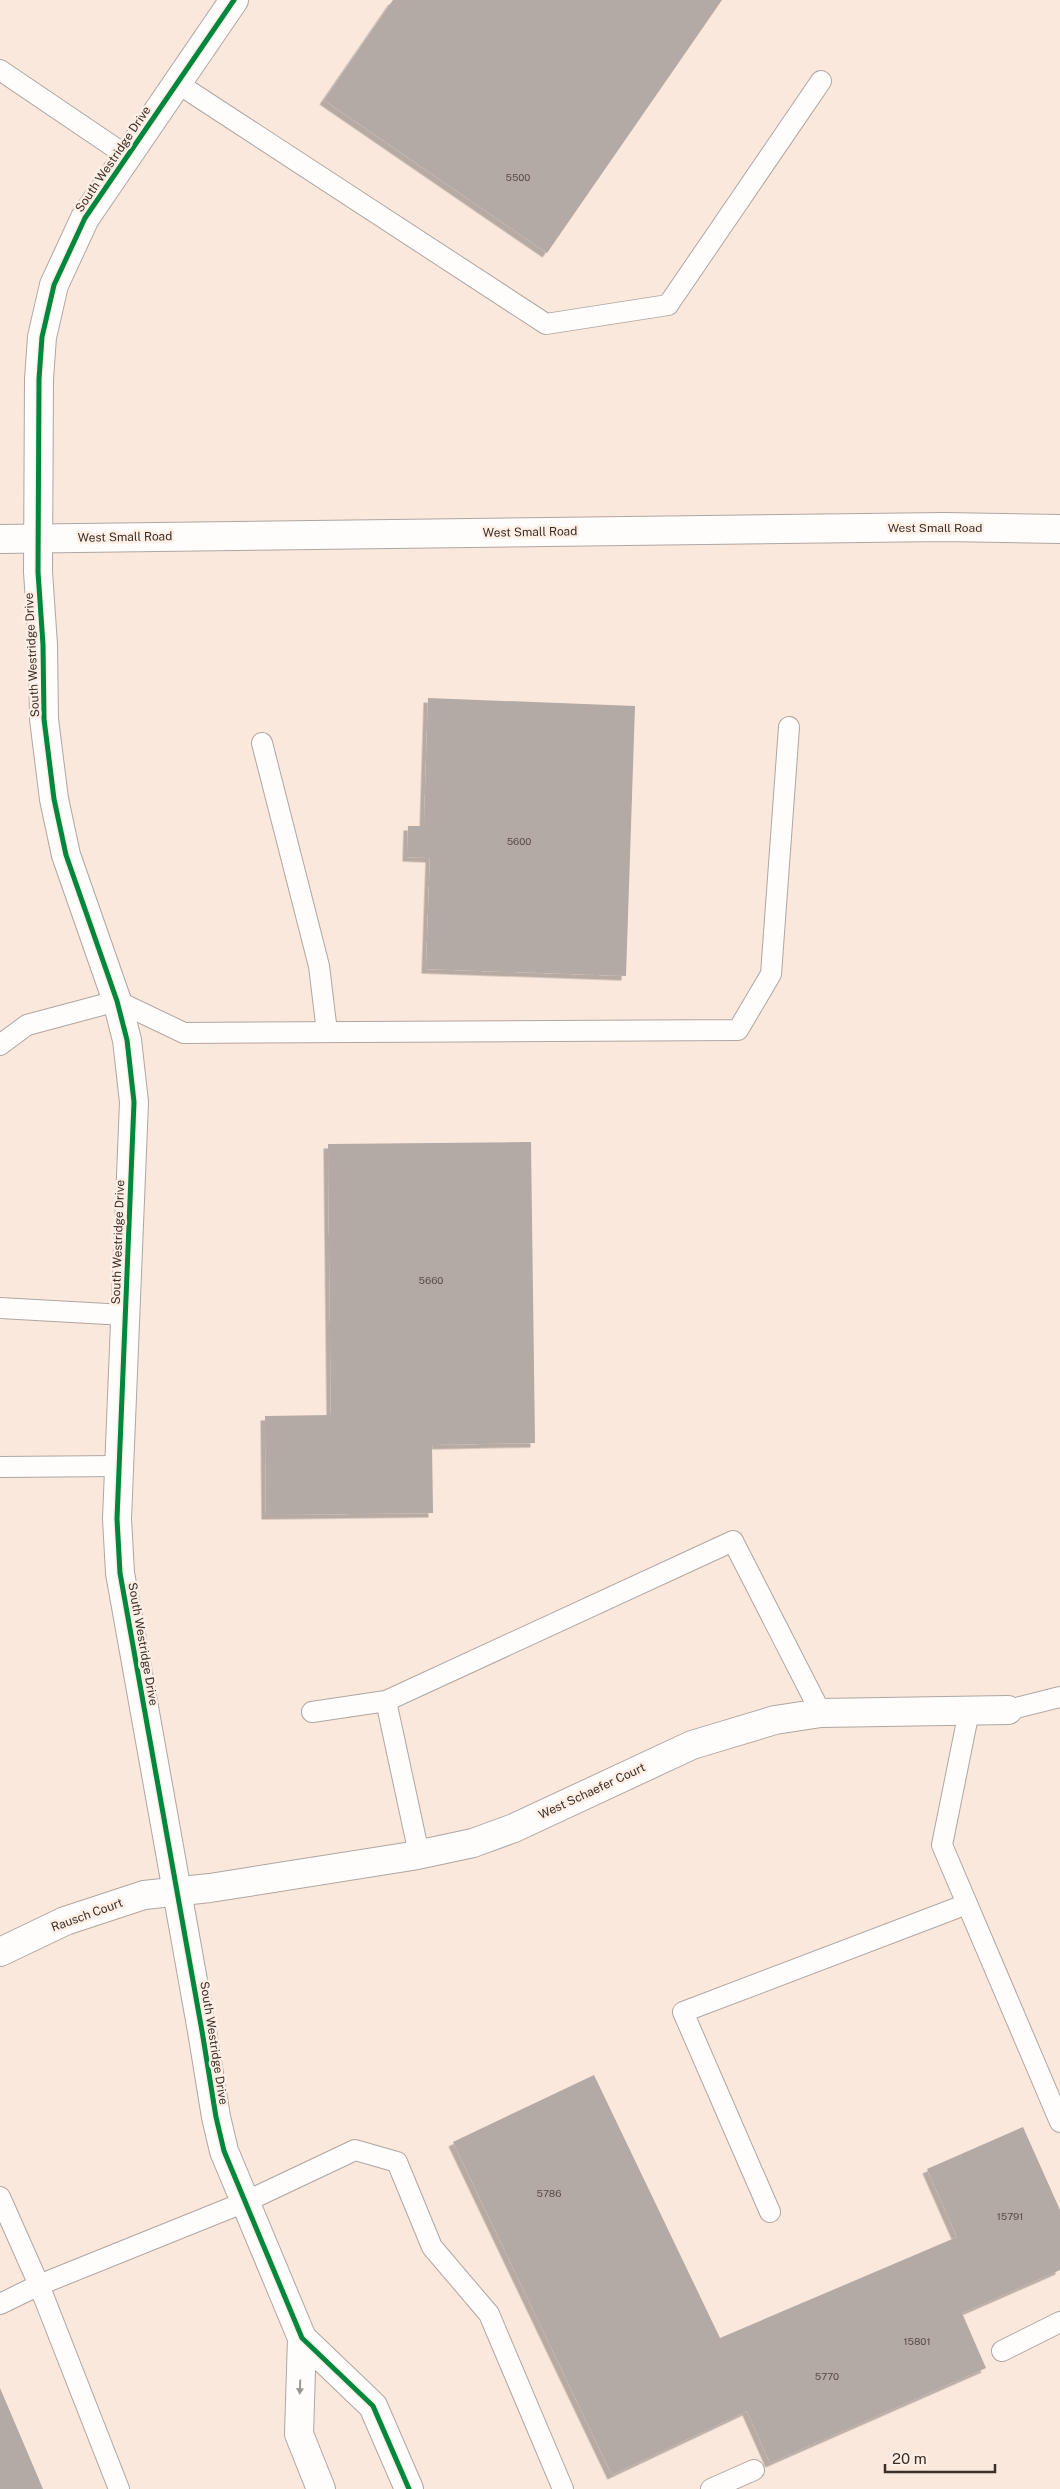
<svg xmlns="http://www.w3.org/2000/svg" width="1060" height="2489" font-family="'Public Sans',sans-serif">
  <style>
    .built { fill: #fae8dd }
    .building { fill: #b3a9a5; filter: url(#shadow) }
    .lines { fill: none; stroke-linecap: round; stroke-linejoin: round }
    .lane-casing { stroke: #afa6a1; stroke-width: 22 }
    .street-casing { stroke: #afa6a1; stroke-width: 30 }
    .secondary-casing { stroke: #afa6a1; stroke-width: 30 }
    .lane { stroke: #fefdfc; stroke-width: 20 }
    .street { stroke: #fefdfc; stroke-width: 28 }
    .secondary { stroke: #fefdfc; stroke-width: 28 }
    .cycleway-casing { stroke: #fdefe6; stroke-width: 8 }
    .cycleway { stroke: #00873e; stroke-width: 5 }
    .oneway { fill: #9d9692 }
    .labels { text-anchor: middle; stroke-width: 5; stroke-linejoin: round; paint-order: stroke }
    .number-label { font-size: 10px; fill: #5a4e46 }
    .street-label { font-size: 12px; fill: #3c2f27; stroke: #fdefe6 }
  </style>
  <defs>
    <filter id="shadow"><feDropShadow dx="-4.5" dy="4.5" stdDeviation="0" flood-color="#0004"/></filter>
  </defs>
  <rect width="100%" height="100%" fill="#f8f0eb"/>
  <path class="built" d="M0 0H1060V2489H0Z"/>
  <path class="building" d="M393 0H722L547 253 324 100Z
    M428 698 635 706 626 976 426 969 430 858 407 857 408 826H424Z
    M531 1142 535 1443 432 1445 433 1513 266 1515 265 1416 331 1415 328 1144Z
    M594 2075 720 2338 957 2237 927 2169 1023 2127 1060 2210V2270L962 2313 986 2368 770 2463 747 2411 612 2475 453 2142Z
    M0 2388 43 2489H0Z"/>
  <g class="lines">
    <g class="lane-casing">
      <path id="lane" d="M0 70 127 156
        M177 83 546 324 668 305 821 81
        M262 743 319 966 327 1032
        M0 1045 27 1025 117 1001 184 1033 738 1030 771 974 789 727
        M0 1308 125 1315
        M0 1467 119 1466
        M1008 1710 1060 1697
        M969 1711 942 1845 1060 2122
        M312 1712 386 1701
        M419 1854 386 1701 733 1541 821 1713
        M0 2197 39 2285 245 2202 355 2150 397 2162 432 2247 489 2314 563 2489
        M770 2212 683 2012 967 1904
        M0 2304 39 2285 119 2489
        M1002 2351 1060 2322
        M711 2489 754 2470"/>
    </g>
    <g class="street-casing">
      <path id="street" d="M234 0 85 218 54 285 42 337 39 379 38 572 43 645 44 719 54 799 66 855 117 1001 127 1040 134 1102 117 1519 120 1573 202 2031 216 2117 224 2151 302 2338 373 2406 409 2489
        M0 1952 65 1921 144 1895 210 1888 412 1856 473 1843 514 1828 692 1745 775 1720 821 1713 1008 1710
        M302 2338 299 2434 321 2489"/>
    </g>
    <g class="secondary-casing">
      <path id="secondary" d="M0 539 944 527 1060 529"/>
    </g>
    <use href="#lane" class="lane"/>
    <use href="#street" class="street"/>
    <use href="#secondary" class="secondary"/>
    <g class="cycleway-casing">
      <path id="cycleway" d="M234 0 85 218 54 285 42 337 39 379 38 572 43 645 44 719 54 799 66 855 117 1001 127 1040 134 1102 117 1519 120 1573 202 2031 216 2117 224 2151 302 2338 373 2406 409 2489"/>
    </g>
    <use href="#cycleway" class="cycleway"/>
  </g>
  <defs><path id="oneway-solid" d="M-6-.8H1V-3.2L6.5 0L1 3.2V.8H-6Z" transform="scale(1.25)"/></defs>
  <use class="oneway" href="#oneway-solid" transform="translate(300 2387) rotate(92)"/>
  <g class="labels">
    <g class="number-label">
      <text x="518" y="181">5500</text>
      <text x="519" y="845">5600</text>
      <text x="431" y="1284">5660</text>
      <text x="549" y="2197">5786</text>
      <text x="1010" y="2220">15791</text>
      <text x="917" y="2345">15801</text>
      <text x="827" y="2380">5770</text>
    </g>
    <g class="street-label">
      <text transform="translate(113 159) rotate(-56)" y="4">South Westridge Drive</text>
      <text x="935" y="532">West Small Road</text>
      <text transform="translate(530 532) rotate(-1)" y="4">West Small Road</text>
      <text transform="translate(125 537) rotate(-1)" y="4">West Small Road</text>
      <text transform="translate(32 655) rotate(-93)" y="4">South Westridge Drive</text>
      <text transform="translate(118 1242) rotate(-88)" y="4">South Westridge Drive</text>
      <text transform="translate(143 1644) rotate(80)" y="4">South Westridge Drive</text>
      <text transform="translate(592 1791) rotate(-25)" y="4">West Schaefer Court</text>
      <text transform="translate(87 1915) rotate(-20)" y="4">Rausch Court</text>
      <text transform="translate(214 2043) rotate(81)" y="4">South Westridge Drive</text>
    </g>
  </g>
  <path d="M885 2464v8h110v-8" fill="none" stroke="#3c2f27" stroke-width="2.5"/>
  <text x="892" y="2464" font-size="15" fill="#3c2f27" stroke="#fdefe6" stroke-width="4" paint-order="stroke">20 m</text>
</svg>
